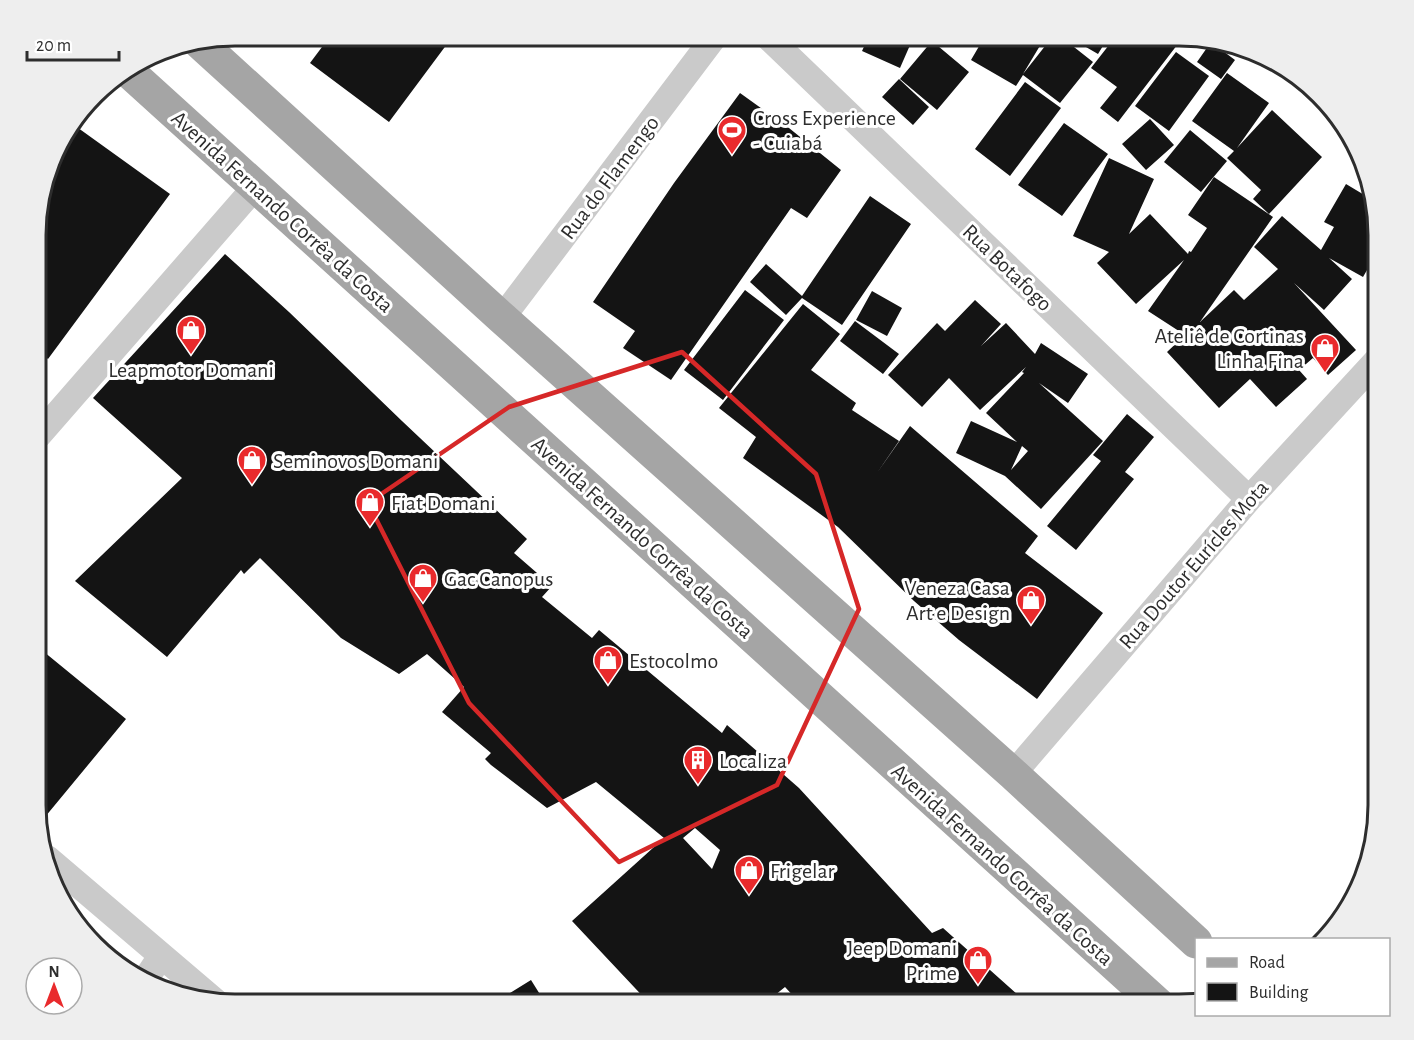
<svg xmlns="http://www.w3.org/2000/svg" width="1414" height="1040" font-family="'Alegreya Sans',sans-serif">
  <style>
    .building { fill: #141414; fill-rule: evenodd }
    .lines { fill: none; stroke-linecap: round; stroke-linejoin: round }
    .minor { stroke: #cacaca; stroke-width: 26 }
    .primary { stroke: #a5a5a5; stroke-width: 33 }
    .marked { fill: none; stroke: #d62828; stroke-width: 4.5; stroke-linejoin: round }
    .labels { text-anchor: middle; stroke-width: 6; stroke-linejoin: round; paint-order: stroke }
    .poi-label { font-size: 22px; fill: #2d2d2d; stroke: #fff; text-anchor: start }
    .street-label { font-size: 22px; fill: #2d2d2d; stroke: #fff }
    .rim { fill: none; stroke: #2d2d2d; stroke-width: 3 }
  </style>
  <rect width="100%" height="100%" fill="#fff"/>
  <path class="building" d="M308 36H453L389 122 310 63 322 47Z
    M869 36H914L900 68 862 51Z
    M985 36H1028L1041 44 1023 74 1053 36H1060L1093 62 1060 103 1023 75 1016 86 971 60Z
    M1067 36H1109L1098 54Z
    M1116 36H1184L1118 122 1100 108 1117 87 1091 68Z
    M932 41 969 72 937 110 900 79Z
    M1211 42 1235 60 1221 79 1197 62Z
    M1176 52 1209 76 1169 131 1135 106Z
    M1227 73 1269 103 1237 148 1272 110 1322 157 1269 214 1253 199 1261 190 1227 158 1234 151 1192 121Z
    M899 79 929 107 913 125 882 97Z
    M1025 82 1061 108 1010 176 975 149Z
    M740 93 789 128 841 170 807 218 791 208 671 380 623 348 635 331 593 302 674 183Z
    M1150 119 1174 145 1146 170 1122 144Z
    M1064 123 1108 154 1062 216 1018 185Z
    M74 125 170 194 48 359 38 351V210L56 150Z
    M1190 130 1227 161 1201 192 1164 162Z
    M1109 158 1154 179 1129 234 1150 214 1188 254 1189 251 1191 252 1207 228 1188 215 1214 177 1273 217 1200 322 1234 290 1244 300 1278 269 1254 247 1282 216 1321 250 1334 227 1324 222 1346 184 1371 199 1378 223V251L1363 277 1329 258 1352 279 1324 310 1294 283 1356 350 1328 375 1313 358 1299 370 1307 379 1276 407 1250 379 1219 408 1167 352 1185 335 1148 311 1184 260 1136 304 1097 263 1109 252 1073 236Z
    M870 196 911 224 842 325 802 298 786 315 750 282 766 264 802 296Z
    M225 254 289 312 402 421 527 539 514 553 552 586 542 597 592 638 599 630 722 733 727 725 799 788 932 933 943 928 1028 1004H789L797 1000 785 987 764 1004H697L686 993 668 1004H650L572 921 664 838 596 782 547 808 491 765 485 759 491 753 442 712 464 687 427 654 399 674 341 638 260 558 244 574 241 570 167 657 75 581 182 478 93 398ZM695 828 720 850 712 869 683 838Z
    M745 290 784 320 723 400 684 370Z
    M872 291 902 308 887 336 856 320Z
    M975 300 1001 324 981 346 1006 323 1035 354 1041 343 1088 374 1068 403 1039 383 1103 441 1041 509 1005 476 956 453 971 421 1017 442 986 413 1024 373 1022 372 1026 367 980 410 949 378 922 407 888 375 937 323 945 331ZM1022 446 1028 451 1011 470Z
    M803 304 840 334 811 370 856 403 852 410 899 441 877 473 910 426 1038 536 1025 553 1103 613 1037 699 959 640 914 601 838 527 743 458 756 437 719 408Z
    M855 321 899 354 883 374 840 341Z
    M1127 414 1154 437 1125 472 1134 479 1076 550 1047 526 1101 461 1093 455Z
    M38 647 126 719 45 817 38 812Z
    M531 980 546 1004H492Z"/>
  <g class="lines">
    <path class="minor" d="M767 36 1249 499
      M502 318 715 36
      M38 436 256 186
      M1013 774 1249 499 1378 359
      M47 858 216 1002
      M145 980 161 956"/>
    <path class="primary" d="M200 43 502 318 1013 774 1196 942
      M128 71 1158 1004"/>
  </g>
  <path class="marked" d="M682 352 816 474 859 609 777 785 619 862 469 703 368 503 509 407Z"/>
  <defs>
    <g id="stadium-pin" transform="scale(1.5)"><path d="M0 17L-7.5 6A9.5 9.5 0 1 1 7.5 6Z" fill="#e92a2c" stroke="#fff"/><path d="M0-5a6.5 5 0 1 0 0 10a6.5 5 0 1 0 0-10ZM-3.5-1.8h7v3.6h-7Z" fill="#fff"/></g>
    <g id="shop-pin" transform="scale(1.5)"><path d="M0 17L-7.5 6A9.5 9.5 0 1 1 7.5 6Z" fill="#e92a2c" stroke="#fff"/><path d="M-5-2.5h2.3a2.7 3.5 0 0 1 5.4 0H5L5.5 6h-11ZM-1.5-2.5h3a1.5 2.3 0 0 0-3 0Z" fill="#fff"/></g>
    <g id="building-pin" transform="scale(1.5)"><path d="M0 17L-7.5 6A9.5 9.5 0 1 1 7.5 6Z" fill="#e92a2c" stroke="#fff"/><path d="M-4-6H4V6H1V3H-1V6H-4ZM-2.5-4.3h1.7v1.8h-1.7ZM.8-4.3h1.7v1.8H.8ZM-2.5-1h1.7V.8h-1.7ZM.8-1h1.7V.8H.8Z" fill="#fff"/></g>
  </defs>
  <g fill-rule="evenodd">
    <use href="#stadium-pin" x="732" y="130"/>
    <use href="#shop-pin" x="191" y="330"/>
    <use href="#shop-pin" x="1325" y="348"/>
    <use href="#shop-pin" x="252" y="460"/>
    <use href="#shop-pin" x="370" y="502"/>
    <use href="#shop-pin" x="423" y="578"/>
    <use href="#shop-pin" x="1031" y="600"/>
    <use href="#shop-pin" x="608" y="660"/>
    <use href="#building-pin" x="698" y="760"/>
    <use href="#shop-pin" x="749" y="870"/>
    <use href="#shop-pin" x="978" y="960"/>
  </g>
  <g class="labels">
    <g class="poi-label">
      <text x="753" y="125">Cross Experience<tspan x="753" dy="25">- Cuiabá</tspan></text>
      <text x="1304" y="343" text-anchor="end">Ateliê de Cortinas<tspan x="1304" dy="25">Linha Fina</tspan></text>
      <text x="191" y="377" text-anchor="middle">Leapmotor Domani</text>
      <text x="273" y="468">Seminovos Domani</text>
      <text x="391" y="510">Fiat Domani</text>
      <text x="444" y="586">Gac Canopus</text>
      <text x="1010" y="595" text-anchor="end">Veneza Casa<tspan x="1010" dy="25">Art e Design</tspan></text>
      <text x="629" y="668">Estocolmo</text>
      <text x="719" y="768">Localiza</text>
      <text x="770" y="878">Frigelar</text>
      <text x="957" y="955" text-anchor="end">Jeep Domani<tspan x="957" dy="25">Prime</tspan></text>
    </g>
    <g class="street-label">
      <text transform="translate(609 177) rotate(-53)" y="8">Rua do Flamengo</text>
      <text transform="translate(283 211) rotate(42)" y="8">Avenida Fernando Corrêa da Costa</text>
      <text transform="translate(1008 267) rotate(44)" y="8">Rua Botafogo</text>
      <text transform="translate(643 537) rotate(42)" y="8">Avenida Fernando Corrêa da Costa</text>
      <text transform="translate(1193 564) rotate(-49)" y="8">Rua Doutor Eurícles Mota</text>
      <text transform="translate(1003 864) rotate(42)" y="8">Avenida Fernando Corrêa da Costa</text>
    </g>
  </g>
  <path d="M0 0H1414V1040H0ZM235 46H1179A189 189 0 0 1 1368 235V805A189 189 0 0 1 1179 994H235A189 189 0 0 1 46 805V235A189 189 0 0 1 235 46Z" fill="#eee" fill-rule="evenodd"/>
  <path class="rim" d="M235 46H1179A189 189 0 0 1 1368 235V805A189 189 0 0 1 1179 994H235A189 189 0 0 1 46 805V235A189 189 0 0 1 235 46Z"/>
  <rect x="1195" y="938" width="195" height="78" fill="#ffffff" stroke="#ababab" stroke-width="1.5"/>
  <rect x="1207" y="958" width="30" height="9" fill="#a5a5a5" stroke="#ababab" stroke-width="1.5"/>
  <text x="1249" y="968" font-size="18" fill="#2d2d2d">Road</text>
  <rect x="1207" y="983" width="30" height="18" fill="#141414" stroke="#ababab" stroke-width="1.5"/>
  <text x="1249" y="998" font-size="18" fill="#2d2d2d">Building</text>
  <g transform="translate(54 986)"><circle r="28" fill="#ffffff" stroke="#ababab" stroke-width="1.5"/>
  <path d="M0-4.5L10 22L0 15L-10 22Z" fill="#e92a2c"/>
  <text y="-9" font-size="16" font-weight="bold" text-anchor="middle" fill="#2d2d2d">N</text>
  </g>
  <path d="M27 51v9h92v-9" fill="none" stroke="#2d2d2d" stroke-width="3"/>
  <text x="36" y="51" font-size="18" fill="#2d2d2d" stroke="#ffffff" stroke-width="4.5" paint-order="stroke">20 m</text>
</svg>
